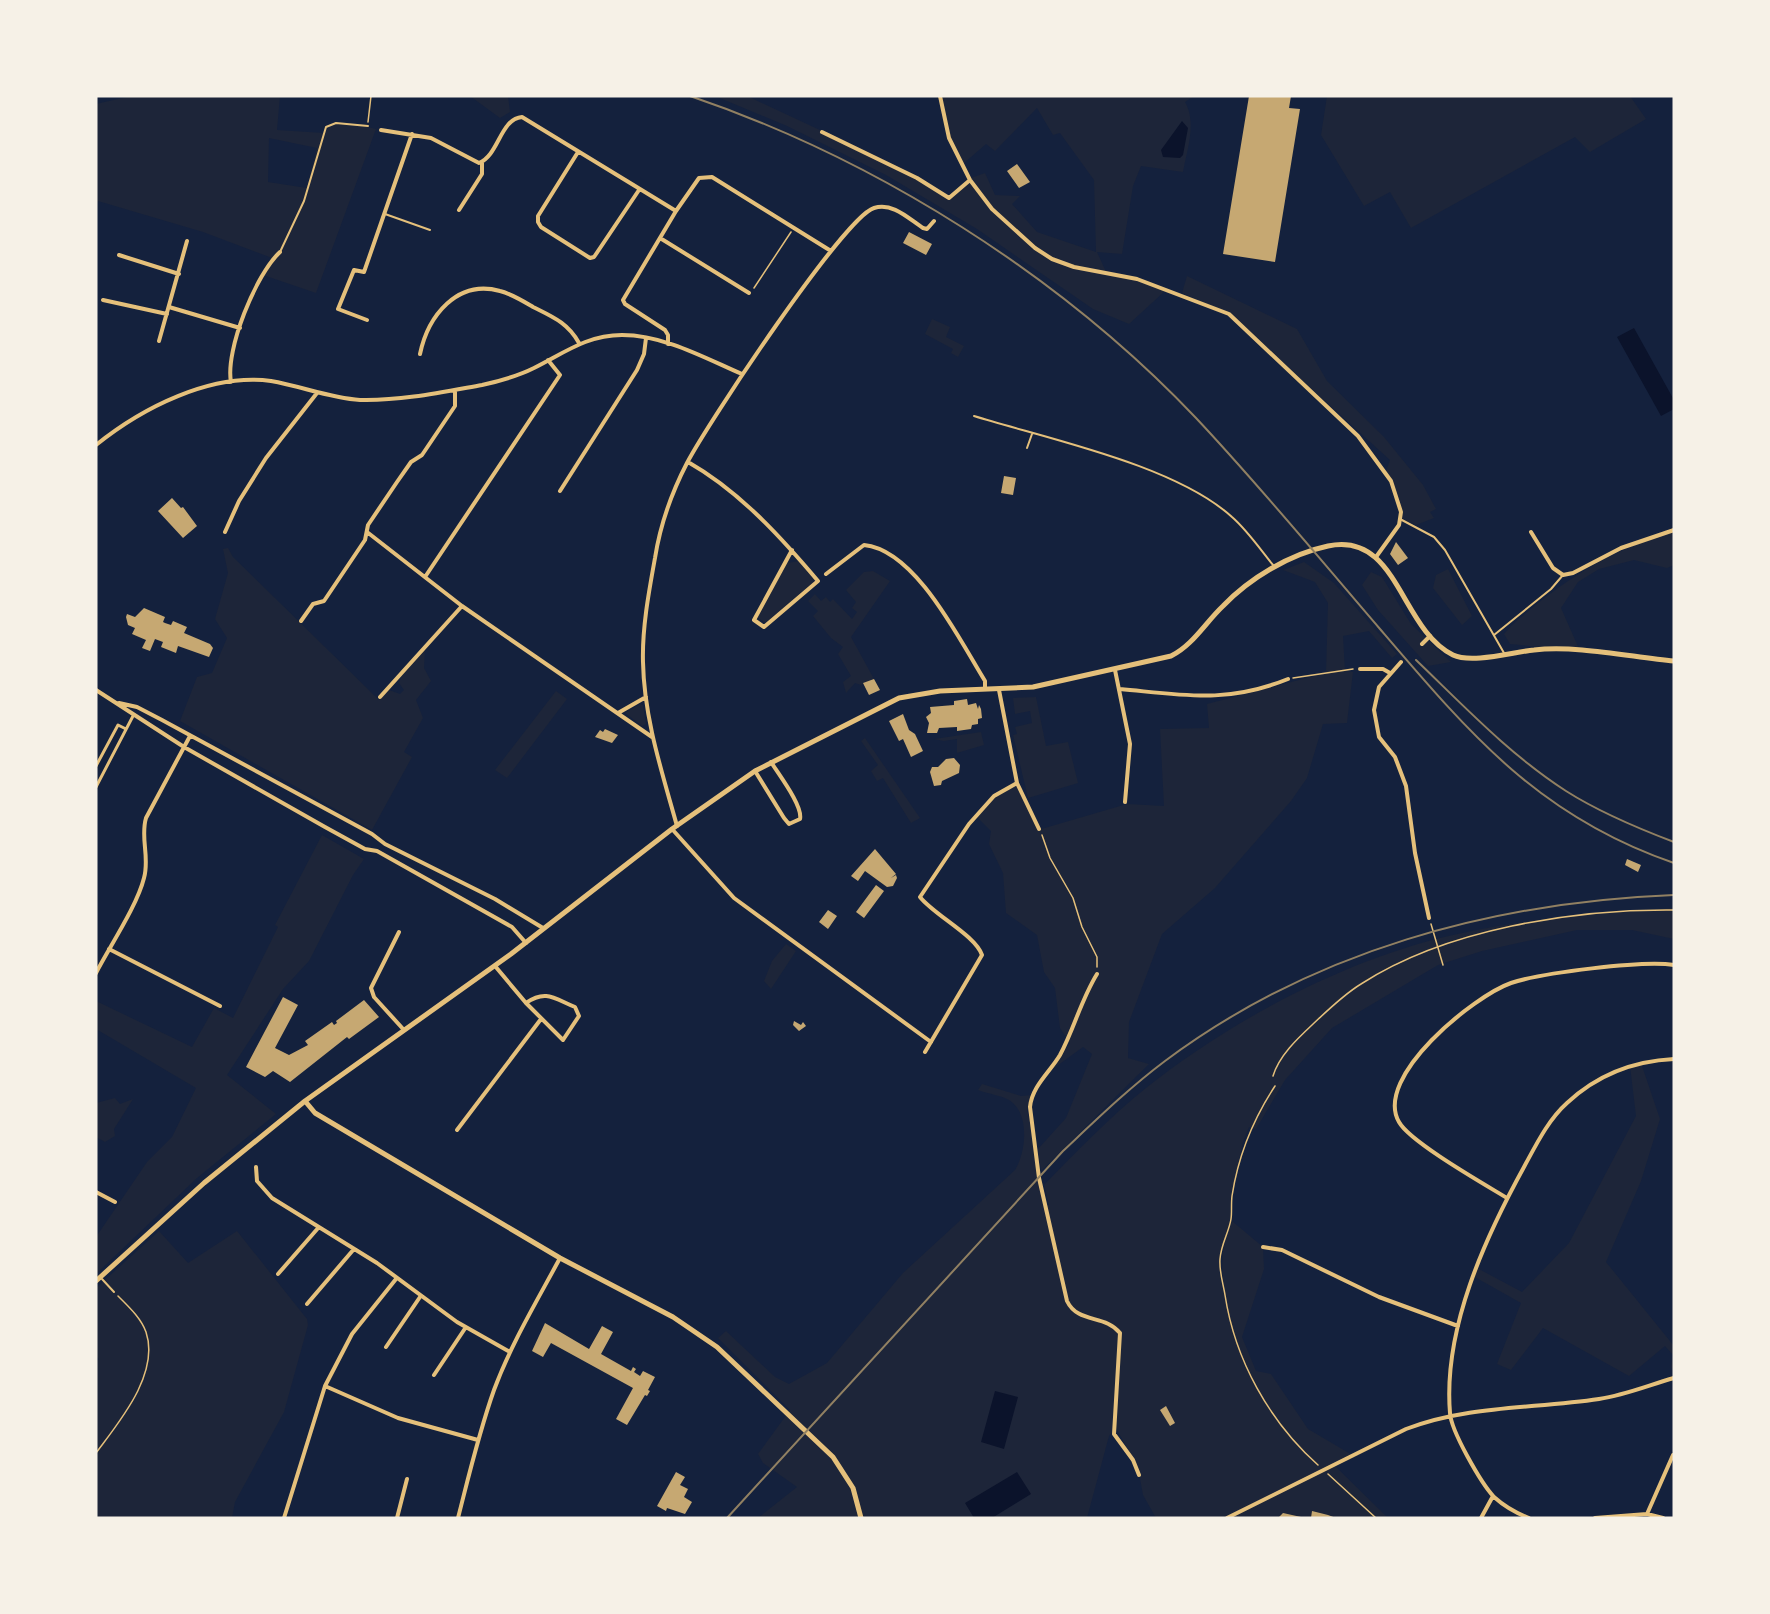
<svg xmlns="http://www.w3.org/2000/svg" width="1770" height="1614" font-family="Jost,sans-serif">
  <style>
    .green { fill: #1d2539; fill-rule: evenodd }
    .water { fill: #0b132b }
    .building { fill: #c6a872 }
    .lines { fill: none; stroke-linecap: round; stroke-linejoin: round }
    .path { stroke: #e5c07b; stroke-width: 1.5 }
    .service { stroke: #e5c07b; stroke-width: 2 }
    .pedestrian { stroke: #e5c07b; stroke-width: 3 }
    .minor { stroke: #e5c07b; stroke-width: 4 }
    .tertiary { stroke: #e5c07b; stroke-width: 5 }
    .rail { stroke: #918062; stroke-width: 2 }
  </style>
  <rect width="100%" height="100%" fill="#14213d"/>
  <path class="green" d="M131 96H280L277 130 324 133C332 117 362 125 376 129L316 293 263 275 272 258 203 232 98 201 96 209V104ZM269 138 317 148 307 188 268 182Z
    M470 96H508L510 112 500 118Z
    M715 96H747L837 138 918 179 948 198 969 181 968 179 985 173 995 195 1020 196 1012 204 1037 232 1096 252 1094 180 1060 133 1053 135 1037 108 995 151 986 144 963 164 950 138 941 96H1194L1185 102C1197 123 1187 150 1183 172L1141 166 1133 186 1122 254 1097 252 1107 274 1137 279 1166 290 1129 324 1093 309 977 229 886 175 787 126Z
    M1327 96H1630L1646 119 1590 152 1575 137 1411 228 1390 192 1364 206 1321 135Z
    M1187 276 1297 329 1327 381 1384 437 1423 485 1436 509 1430 512 1434 518 1416 525 1402 519 1400 501 1386 471 1390 460 1229 314 1182 293Z
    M932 319 950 327 946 337 964 346 958 357 951 353 953 349 925 334Z
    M1674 531V565L1667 568 1634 560 1599 569 1578 582 1561 608 1580 651 1510 644 1504 634 1511 626C1563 580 1607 552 1674 531Z
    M228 548 233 557 379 700 389 690 400 694 404 690 399 683 401 677 425 650 424 668 431 681 416 700 423 718 404 752 412 757 372 830 180 721 197 677 212 673 227 638 215 619 228 573 223 549Z
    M799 561 815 581 765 623 757 617 787 563Z
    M1304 562 1334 583 1397 654 1392 658 1369 631 1343 636 1345 671 1353 672 1347 723 1323 724 1307 778 1291 801 1215 888 1162 934 1129 1022 1128 1058 1149 1064 1041 1171 1038 1149 1066 1118 1092 1054 1083 1047 1050 1071 1070 1043 1060 1028 1055 988 1044 972 1037 935 1006 913 1003 873 989 844 991 831 977 817 995 797 1017 785 1038 830 1127 804 1164 806 1160 729 1209 728 1207 704 1326 673 1328 603 1315 582 1283 570Z
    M1448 569 1472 616 1462 625 1433 588 1436 575Z
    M873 571 890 581 851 637 874 679 861 685 855 683 846 693 843 682 851 676 838 654 843 647 831 638 813 616 818 611 808 601 815 594 821 601 826 597 830 602 833 599 852 619 857 612 852 608 856 602 846 590 864 572Z
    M1371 572 1382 577 1411 624 1451 662 1428 666 1378 610 1362 585Z
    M556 691 567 699 507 778 495 770Z
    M1036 697 1046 746 1068 742 1078 783 1028 798 1013 735 1017 734 1015 727 1032 723 1030 711 1015 714 1013 698Z
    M640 704 643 705 646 724 642 726 625 713Z
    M981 732 984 745 957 753V739L944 741 934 739Z
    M865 738 920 818 911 823 883 778 877 781 871 771 878 765 861 741Z
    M322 835 364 859 353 875 309 961 283 989 227 1075 276 1114 197 1178 96 1274V1237L147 1162 172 1137 196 1088 96 1029V1001L192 1047 214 1008 233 1018 278 927 275 925Z
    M1674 908V939L1632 930H1577L1482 951 1438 965 1332 1028 1285 1080 1256 1129 1249 1127 1243 1142 1230 1200V1220L1219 1261 1220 1277 1230 1320C1223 1284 1216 1255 1232 1221L1263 1247 1264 1269 1242 1337 1256 1371 1271 1374 1308 1429 1354 1456 1335 1466 1388 1518H1156L1143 1495 1138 1468 1116 1428 1109 1436 1087 1518H758L797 1487 763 1463 758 1454 790 1410 718 1338 726 1331 775 1377 789 1384 827 1363 903 1273 1015 1170C1025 1154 1030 1119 1013 1103 1006 1096 988 1094 978 1090L982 1084 1021 1096 1032 1095 1027 1111 1032 1126 1045 1206 1049 1205 1044 1185C1077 1151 1110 1117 1146 1088 1234 1018 1352 956 1462 933 1532 918 1603 913 1674 908Z
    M786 944 796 951 771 989 764 981 772 961Z
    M1641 1063 1660 1119 1641 1181 1606 1262 1674 1346V1373L1671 1367 1673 1355 1665 1346 1629 1376 1543 1328 1511 1370 1497 1364 1521 1303 1473 1276 1477 1268 1522 1292 1569 1243 1636 1116 1630 1066Z
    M115 1098 120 1104 133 1099 114 1129 115 1136 105 1142 96 1137V1103Z
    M159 1231 188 1263 237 1231 307 1319 308 1325 284 1412 235 1502 232 1518H96V1362L99 1359 96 1356V1288Z"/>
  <path class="water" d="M1182 121 1188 128 1183 155 1180 158 1163 157 1161 150Z
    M1634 328 1674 400V409L1661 416 1617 337Z
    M995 1391 1018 1397 1004 1449 981 1442Z
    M1017 1472 1031 1494 992 1518H974L965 1503Z"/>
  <path class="building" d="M1249 96H1291L1289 108 1300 109 1275 262 1223 254Z
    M1017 164 1030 182 1019 188 1007 171Z
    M909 232 932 244 926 255 903 243Z
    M1004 476 1016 478 1013 495 1001 493Z
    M172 498 181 508 183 507 197 526 183 538 158 511Z
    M1396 542 1408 558 1398 565 1390 554Z
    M144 608 165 617 163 622 165 623 171 625 173 621 187 627 184 633 210 644 213 648 209 657 178 646 176 653 161 647 163 642 155 639 150 651 142 648 146 640 132 634 135 628 128 625 126 617 127 614 135 617Z
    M874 679 880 690 869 695 863 683Z
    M967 699 968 705 976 703 978 709 979 705 981 709 982 718 978 719V724L972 725 971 729 957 731V727L939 728 937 733H927L929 723 926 717 931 713 930 707 954 705V701Z
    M903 714 909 730 915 734 923 751 911 757 903 739 899 741 889 721Z
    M605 729 618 735 612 743 595 737 600 730 603 732Z
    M954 758 960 765 959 773 942 781 941 785 934 786 930 772 932 767H938L946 759Z
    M875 849 896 874 891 878 896 875 897 878 893 886 887 887 865 871 858 881 851 876Z
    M1627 859 1641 865 1638 872 1625 865Z
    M876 885 884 891 864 918 856 912Z
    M828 910 837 916 828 929 819 922Z
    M283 997 298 1005 275 1048 289 1055 308 1045 305 1041 332 1022 334 1025 337 1023 336 1021 364 1000 379 1017 349 1039 347 1037 290 1082 273 1071 265 1077 246 1067Z
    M794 1021 801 1025 803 1022 806 1026 799 1031 793 1025Z
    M545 1323 589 1349 602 1326 613 1332 601 1354 631 1371 633 1367 636 1369 634 1372 640 1376 643 1371 655 1377 648 1390 650 1391 647 1396 645 1395 627 1425 616 1419 633 1388 551 1343 543 1357 532 1351Z
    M1166 1406 1175 1423 1170 1426 1160 1410Z
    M676 1472 685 1477 680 1485 688 1489 684 1497 692 1502 685 1514 667 1508 666 1511 657 1506Z
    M1312 1511 1328 1515 1336 1518H1311Z
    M1283 1513 1301 1517V1518H1278Z"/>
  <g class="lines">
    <path class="path" d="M368 122 371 96
      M754 288 791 232
      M1293 678 1353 669
      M1042 835 1050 858 1073 898 1082 927 1097 957V967
      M1431 924 1443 965
      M1273 1076C1279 1056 1297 1039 1312 1025 1327 1011 1343 995 1361 984 1446 929 1574 909 1674 910
      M1275 1086C1254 1118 1238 1157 1232 1196 1231 1204 1232 1212 1231 1219 1229 1232 1221 1244 1220 1259 1219 1271 1223 1283 1225 1295 1235 1360 1269 1421 1318 1465
      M96 1453C119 1422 160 1374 146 1332 141 1318 129 1307 118 1296
      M1328 1474 1376 1518"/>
    <path class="service" d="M385 214 430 230
      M280 252 304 201 326 127 336 123 368 126
      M974 416C1048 439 1175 465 1232 517 1247 530 1260 549 1273 565
      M1027 448 1032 434
      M1400 519 1434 537 1445 550 1504 653
      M1494 635 1551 589 1563 575
      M102 1279 114 1292"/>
    <path class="pedestrian" d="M96 766 118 725 126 729
      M96 787 133 716"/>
    <path class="minor" d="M940 96 949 138 970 180 992 209 1035 248 1052 259 1074 267 1137 279 1229 314 1358 436 1391 481 1401 512 1399 525 1376 557
      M381 130 431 138 479 163C499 155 500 119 522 117L676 211
      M822 132 917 178 949 198 970 180
      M578 152 538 216V222L541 227 590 258 594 257 639 190
      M459 210 482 174V162
      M660 238 749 293
      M119 255 179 274
      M103 300 167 314
      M169 307 240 328
      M367 320 338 309 354 270 364 272 412 134
      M159 341 187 241
      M668 344V335L665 330 625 304 623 300 676 211 699 178 712 177 831 251
      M420 354C428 316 457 279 500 291 512 294 523 301 533 307 553 317 568 323 579 343
      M231 382C225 350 256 274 280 252
      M96 445C142 408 210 373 271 381 301 386 329 398 360 400 401 401 443 392 482 385 500 381 518 376 534 368 564 353 587 335 622 335 664 335 705 358 742 374
      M688 462C739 491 780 536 818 581L764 627 754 620 792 550
      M560 491 637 370 644 354 646 338
      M225 532 239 501 266 458 317 393
      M367 532 462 606 652 737
      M1531 532 1553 568 1563 575 1573 573 1621 548 1674 530
      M826 574 864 545C916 550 960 641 985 681V689
      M425 577 560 375 548 360
      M301 621 313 604 324 601 365 540 368 525 397 482 411 462 422 455 455 406V390
      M1422 644 1430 636
      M1401 662 1379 687 1374 710 1379 737 1395 757 1406 786 1415 853 1429 918
      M1360 669H1383L1390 673
      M1115 670 1130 744 1125 802
      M1120 689C1184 695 1226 704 1288 679
      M96 690 184 747 325 827 365 849 377 851 512 927 526 943
      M999 690 1017 783 1039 829
      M380 697 462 606
      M119 703 137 707 162 720 372 834 385 844 495 899 543 928
      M618 713 646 697
      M755 771 784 818 789 824 800 819C803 806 779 775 771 762
      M677 826C662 772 644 718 643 662 642 628 649 591 655 558 660 526 672 492 687 463 706 426 844 217 874 208 893 202 909 219 923 228L927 229 934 221
      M672 829 734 898 931 1042
      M399 932 371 988 374 997 404 1030
      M109 949 220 1006
      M495 966 526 1003 563 1040 579 1016 575 1007C555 999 546 989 526 1003
      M96 973C110 946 137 906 144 878 150 857 140 838 146 818L190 736
      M1097 974C1081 1000 1074 1029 1060 1055 1050 1072 1032 1086 1030 1107L1039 1178 1067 1301C1078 1324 1105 1314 1120 1333L1114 1434 1133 1460 1139 1475
      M925 1052 982 955C975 935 934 915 920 897L969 824 994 796 1017 783
      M457 1130 541 1019
      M256 1167 257 1181 272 1198 377 1263 457 1322 510 1352
      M96 1192 115 1202
      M1507 1198C1484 1184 1410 1142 1399 1122 1373 1077 1474 996 1511 983 1541 973 1643 960 1674 965
      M1263 1247 1282 1250 1379 1297 1458 1326
      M278 1274 319 1227
      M307 1304 354 1249
      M386 1347 420 1297
      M434 1375 466 1327
      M325 1386 398 1418 478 1440
      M1647 1514 1673 1455
      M284 1518 325 1386 352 1334 396 1279
      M397 1518 407 1479
      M458 1518C469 1475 479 1432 494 1390 511 1344 537 1301 560 1258
      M1227 1518 1406 1429C1469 1405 1533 1409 1599 1399 1626 1395 1649 1385 1674 1378
      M1481 1518 1493 1496
      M1529 1518C1516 1513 1504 1506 1494 1497 1481 1483 1451 1431 1450 1413 1443 1329 1485 1238 1524 1167 1536 1145 1548 1120 1567 1103 1597 1075 1633 1061 1674 1059
      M1595 1518 1647 1514 1663 1518"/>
    <path class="tertiary" d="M305 1101 315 1113 560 1258 673 1317 717 1347 833 1457 853 1488 861 1518
      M96 1281 204 1183 305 1101 511 954 672 829 755 771 899 698 940 691 1033 687 1171 656C1193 645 1205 623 1223 606 1250 578 1290 554 1328 546 1398 531 1400 629 1453 655 1472 664 1513 652 1534 650 1576 645 1631 657 1674 661"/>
    <path class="rail" d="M690 96C876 159 1060 275 1196 418 1260 486 1319 558 1380 629 1469 733 1539 817 1674 863
      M1416 660C1464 706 1510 755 1566 791 1599 812 1637 828 1674 842
      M727 1518 1063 1151C1096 1120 1129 1088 1165 1061 1312 951 1493 902 1674 895"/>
  </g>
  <rect width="1770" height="1614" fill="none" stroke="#f6f1e7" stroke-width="195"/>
</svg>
